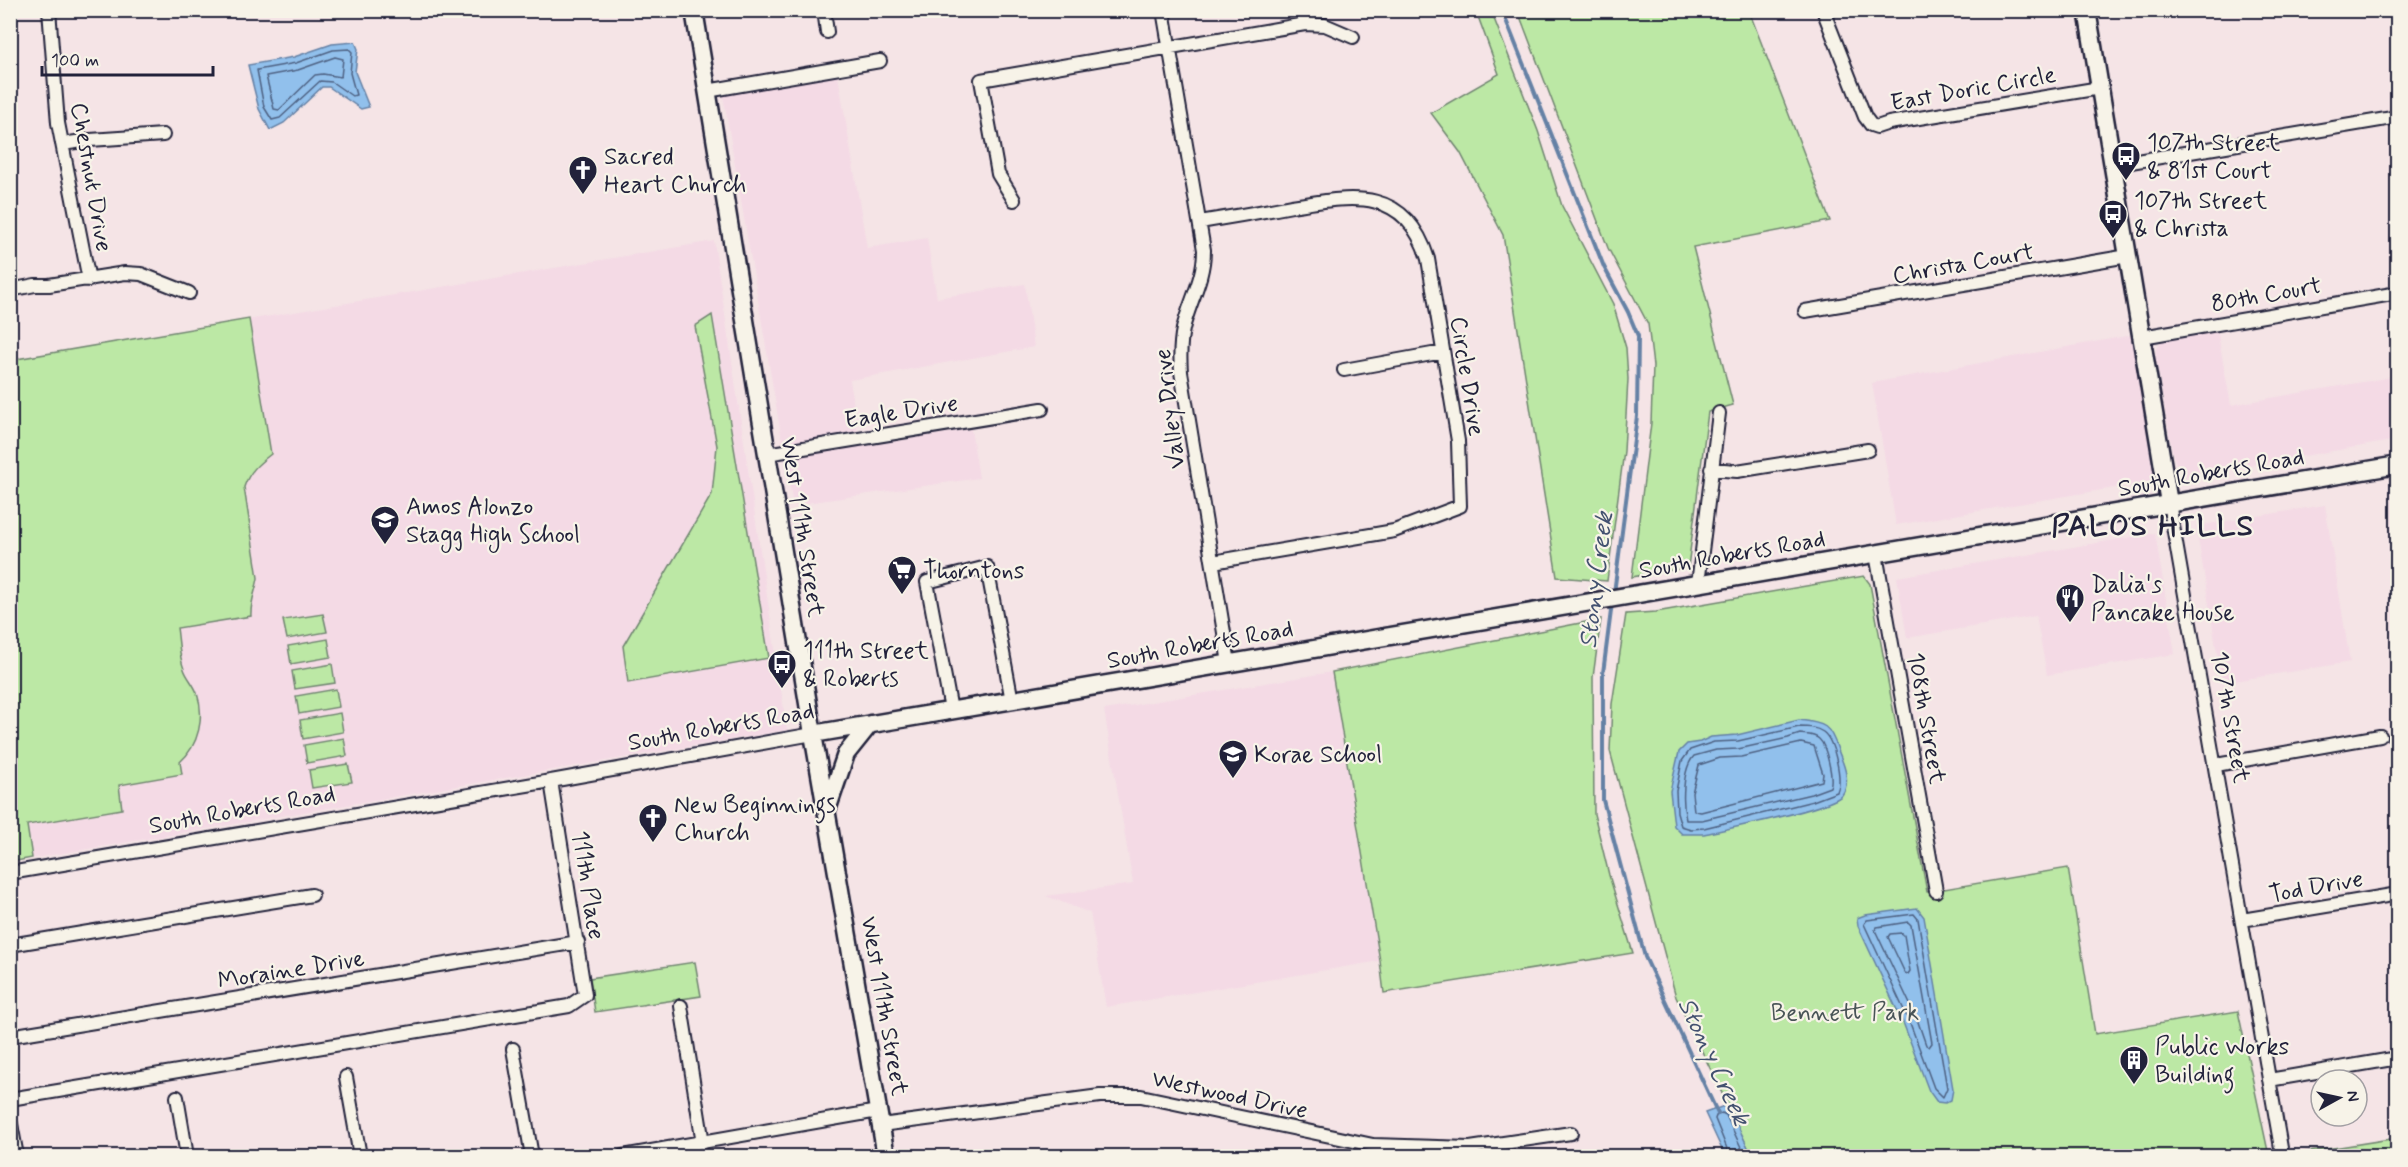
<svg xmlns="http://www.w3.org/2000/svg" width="2408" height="1167" font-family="Mynerve,sans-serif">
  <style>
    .built { fill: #f4dae5 }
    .green { fill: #bce8a5; stroke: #6f8570; stroke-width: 1.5 }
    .water { fill: #91c0ec; stroke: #6581a5; stroke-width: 1.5 }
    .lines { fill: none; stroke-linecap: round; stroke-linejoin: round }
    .shore { stroke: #4e6182; stroke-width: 1.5 }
    .stream { stroke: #6581a5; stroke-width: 4 }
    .street-casing { stroke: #22223b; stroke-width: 16 }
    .secondary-casing { stroke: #22223b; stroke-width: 21 }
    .street { stroke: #f7f3e8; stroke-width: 12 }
    .secondary { stroke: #f7f3e8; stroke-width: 16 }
    .labels { text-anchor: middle; stroke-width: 4.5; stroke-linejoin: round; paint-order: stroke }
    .street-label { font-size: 24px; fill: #22223b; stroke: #f7f3e8 }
    .poi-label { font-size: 24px; fill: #22223b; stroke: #f7f3e8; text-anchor: start }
    .park-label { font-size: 24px; fill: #485456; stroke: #f7f3e8 }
    .water-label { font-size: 26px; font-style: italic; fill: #435170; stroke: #f7f3e8 }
    .district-label { font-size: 30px; font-weight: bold; letter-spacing: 1.5px; fill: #22223b; stroke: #f7f3e8 }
  </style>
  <rect width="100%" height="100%" fill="#f5e4e6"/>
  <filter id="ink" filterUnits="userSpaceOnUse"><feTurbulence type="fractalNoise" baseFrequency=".0167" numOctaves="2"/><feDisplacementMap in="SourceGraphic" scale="12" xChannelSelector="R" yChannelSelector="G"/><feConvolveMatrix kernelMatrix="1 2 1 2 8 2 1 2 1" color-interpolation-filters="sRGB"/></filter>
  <g filter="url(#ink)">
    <path class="built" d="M837 69 867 248 927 238 937 298 1025 284 1034 347 850 380 860 447 971 429 979 478 793 505 722 89Z
      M714 241 787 730 11 862V360Z
      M2217 329 2231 405 2397 376V440L2182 477 2173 456 2156 359V349L2162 340 2170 336Z
      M2132 335 2155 481 1896 525 1872 383Z
      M2325 505 2350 662 2222 683 2196 526Z
      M2155 533 2175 654 2047 675 2036 616 1907 638 1897 577Z
      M1332 672 1380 961 1106 1007 1090 913 1046 896 1133 884 1104 710Z"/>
    <path class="green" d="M1476 11H1491L1538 131 1562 206 1613 304 1626 348 1628 379 1624 451 1607 581 1557 577 1503 235 1460 152 1431 113 1499 74Z
      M1518 11H1749L1830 221 1693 247 1733 405 1708 412 1688 567 1632 577 1651 423 1653 366 1648 324 1608 248Z
      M712 315 769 658 628 683 623 646 712 494 717 446 695 326Z
      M249 319 271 454C258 464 249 472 244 487L258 578C256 591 250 602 251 616L177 628C179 640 179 657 184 669 187 678 194 684 197 693 205 717 199 745 180 762L182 774 119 785 122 809 27 825 32 858 11 862V360Z
      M1864 576 1870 584 1927 892 2068 868 2095 1034 2238 1011 2269 1156H1752L1676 997 1610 751 1612 704 1626 614 1656 612Z
      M323 614 327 632 287 639 283 620Z
      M1601 619 1593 677 1594 814 1609 875 1633 953 1384 993 1380 961 1332 672Z
      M328 639 331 657 291 664 288 646Z
      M332 664 335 683 295 689 292 671Z
      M336 689 339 707 299 714 296 696Z
      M340 713 343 732 303 739 300 720Z
      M344 738 347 756 307 763 304 745Z
      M348 764 352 782 312 788 309 770Z
      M695 962 701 996 595 1012 590 978Z
      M2397 1138V1156H2283Z"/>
    <path class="water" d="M355 42 358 49 355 72 369 107 361 109 329 87H322L284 123 270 130 259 109 248 65 294 57 332 44Z
      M1799 720C1825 723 1830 725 1838 750 1843 763 1852 781 1842 795 1833 808 1726 829 1704 834H1682L1674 826 1670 791 1679 752 1687 744 1700 742 1711 737 1737 735Z
      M1917 908 1924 917 1953 1089 1951 1100 1945 1103 1937 1102 1929 1091 1904 1025 1858 926 1857 918 1865 915Z
      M1727 1105H1728L1752 1156H1725L1705 1113Z"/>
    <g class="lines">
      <path class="shore" d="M349 49 352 52 350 73 356 95 352 96 332 82 320 81 280 118 272 120 264 107 257 70 296 63 333 50Z
        M335 57 343 59 341 77 323 74 315 75 279 110 274 109 266 76 298 70Z
        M1799 727C1807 727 1816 727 1823 732 1834 740 1843 779 1837 792L1813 801 1704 828 1691 829 1681 826 1677 812 1676 791 1682 761 1690 750 1714 742 1738 741Z
        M1800 734C1806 735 1814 734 1819 739 1826 745 1834 778 1830 787L1811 794 1702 820H1686C1682 803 1682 769 1694 756L1716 750 1738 749 1788 738Z
        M1801 743 1814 746 1823 774 1822 781 1701 812 1694 811 1692 793 1699 765 1720 758 1741 757Z
        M1914 914 1918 919 1947 1088 1943 1097 1934 1088 1910 1023 1864 924 1867 920Z
        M1908 922 1911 925 1932 1043 1929 1047 1926 1045 1917 1019 1875 930 1877 927Z
        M1901 933 1904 935 1910 971 1908 974 1905 973 1888 937 1890 934Z
        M1730 1156 1715 1119 1716 1116 1722 1113 1726 1115 1745 1156"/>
      <path class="stream" d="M1502 10 1604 267 1628 312 1638 336 1637 416 1614 593
        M1612 603 1603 673V800L1645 957 1718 1114"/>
      <g class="street-casing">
        <path id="street" d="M49 10 58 123 89 280
          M824 10 827 32
          M1163 10 1204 250C1204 280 1189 302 1183 329 1180 343 1180 358 1181 372L1229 663
          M1823 10 1865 117 1871 125 1877 127 1889 123 2100 88
          M707 91 880 61
          M62 144 90 140 163 135
          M2113 165 2398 117
          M1014 200 998 174 981 80 1305 24 1325 25 1353 37
          M1200 222C1231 217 1261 212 1292 206 1353 196 1405 186 1428 259L1458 441 1460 506 1394 531 1213 562
          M10 290 35 285H49L125 273 141 274 189 293
          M1805 311 2128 256
          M2142 337 2398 293
          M1344 370 1443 352
          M767 454 1042 409
          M1711 469 1737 471 1868 450
          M2169 503 2281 1148
          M1876 554 1936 891
          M1698 584 1719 413
          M951 710 927 582 987 567 1012 701
          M2216 765 2380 736
          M10 873 551 781 813 734
          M2242 920 2398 894
          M10 945 312 895
          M681 1006 703 1143
          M10 1036 578 942
          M513 1049 532 1156
          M346 1077 360 1156
          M2269 1080 2398 1058
          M177 1097 187 1156
          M10 1099 569 1006 585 995 551 781
          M11 1124 17 1156
          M881 1125 1100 1096H1141L1373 1145 1470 1148 1571 1133
          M623 1156 878 1111"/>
      </g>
      <g class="secondary-casing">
        <path id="secondary" d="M694 10 813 734 886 1156
          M2087 10 2169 503
          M813 734 2398 465
          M828 807 846 754 870 724"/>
      </g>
      <use href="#street" class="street"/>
      <use href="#secondary" class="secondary"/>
    </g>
  </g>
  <defs>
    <g id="bus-pin" transform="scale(1.5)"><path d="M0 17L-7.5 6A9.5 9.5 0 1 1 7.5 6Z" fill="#22223b" stroke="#f7f3e8"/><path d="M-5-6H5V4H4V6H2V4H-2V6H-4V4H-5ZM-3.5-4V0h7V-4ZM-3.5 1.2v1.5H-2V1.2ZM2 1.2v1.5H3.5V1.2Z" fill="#fff"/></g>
    <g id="church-pin" transform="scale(1.5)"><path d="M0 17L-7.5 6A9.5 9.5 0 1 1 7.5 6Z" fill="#22223b" stroke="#f7f3e8"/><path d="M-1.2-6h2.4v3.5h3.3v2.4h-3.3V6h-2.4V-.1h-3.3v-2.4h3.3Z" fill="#fff"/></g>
    <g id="school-pin" transform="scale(1.5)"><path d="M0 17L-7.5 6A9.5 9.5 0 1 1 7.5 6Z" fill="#22223b" stroke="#f7f3e8"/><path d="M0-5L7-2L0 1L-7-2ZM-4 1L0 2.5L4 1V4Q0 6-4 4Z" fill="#fff"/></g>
    <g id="supermarket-pin" transform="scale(1.5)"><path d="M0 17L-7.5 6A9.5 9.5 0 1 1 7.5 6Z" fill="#22223b" stroke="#f7f3e8"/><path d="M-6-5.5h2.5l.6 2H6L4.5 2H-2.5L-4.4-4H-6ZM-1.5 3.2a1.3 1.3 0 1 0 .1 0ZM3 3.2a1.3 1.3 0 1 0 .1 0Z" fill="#fff"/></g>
    <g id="restaurant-pin" transform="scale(1.5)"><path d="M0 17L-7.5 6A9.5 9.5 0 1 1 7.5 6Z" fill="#22223b" stroke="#f7f3e8"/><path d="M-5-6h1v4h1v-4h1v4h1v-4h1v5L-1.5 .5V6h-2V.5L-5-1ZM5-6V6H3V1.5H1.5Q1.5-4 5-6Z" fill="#fff"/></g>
    <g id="building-pin" transform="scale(1.5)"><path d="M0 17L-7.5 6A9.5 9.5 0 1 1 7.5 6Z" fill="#22223b" stroke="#f7f3e8"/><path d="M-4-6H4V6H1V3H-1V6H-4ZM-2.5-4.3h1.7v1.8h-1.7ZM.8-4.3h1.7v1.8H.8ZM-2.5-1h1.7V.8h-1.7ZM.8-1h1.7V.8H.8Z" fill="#fff"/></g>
  </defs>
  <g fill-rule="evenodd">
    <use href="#bus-pin" x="2126" y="156"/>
    <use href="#church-pin" x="583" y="170"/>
    <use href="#bus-pin" x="2113" y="214"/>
    <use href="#school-pin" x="385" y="520"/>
    <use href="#supermarket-pin" x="902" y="570"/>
    <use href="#restaurant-pin" x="2070" y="598"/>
    <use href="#bus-pin" x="782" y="664"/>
    <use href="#school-pin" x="1233" y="754"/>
    <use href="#church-pin" x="653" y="818"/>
    <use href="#building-pin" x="2134" y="1060"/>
  </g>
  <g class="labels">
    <g class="street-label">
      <text transform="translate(1973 88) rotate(-10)" y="8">East Doric Circle</text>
      <text transform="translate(92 177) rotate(80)" y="8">Chestnut Drive</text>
      <text transform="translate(1963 263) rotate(-10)" y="8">Christa Court</text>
      <text transform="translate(2266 294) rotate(-10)" y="8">80th Court</text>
      <text transform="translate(1468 376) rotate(81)" y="8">Circle Drive</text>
      <text transform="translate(1169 409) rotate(-97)" y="8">Valley Drive</text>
      <text transform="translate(901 411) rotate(-9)" y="8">Eagle Drive</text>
      <text transform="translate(2211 472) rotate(-10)" y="8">South Roberts Road</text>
      <text transform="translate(803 527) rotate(81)" y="8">West 111th Street</text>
      <text transform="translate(1732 554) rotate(-10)" y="8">South Roberts Road</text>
      <text transform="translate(1200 644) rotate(-10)" y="8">South Roberts Road</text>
      <text transform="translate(2231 717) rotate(80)" y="8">107th Street</text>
      <text transform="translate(1927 718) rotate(80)" y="8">108th Street</text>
      <text transform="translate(721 726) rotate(-10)" y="8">South Roberts Road</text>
      <text transform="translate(242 809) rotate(-10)" y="8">South Roberts Road</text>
      <text transform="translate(589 885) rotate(81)" y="8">111th Place</text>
      <text transform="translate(2316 886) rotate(-10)" y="8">Tod Drive</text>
      <text transform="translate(291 969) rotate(-9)" y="8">Moraine Drive</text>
      <text transform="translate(885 1006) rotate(80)" y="8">West 111th Street</text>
      <text transform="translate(1230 1094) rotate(12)" y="8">Westwood Drive</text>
    </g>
    <g class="poi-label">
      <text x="2147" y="150">107th Street<tspan x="2147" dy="28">&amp; 81st Court</tspan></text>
      <text x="604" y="164">Sacred<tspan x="604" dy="28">Heart Church</tspan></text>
      <text x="2134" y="208">107th Street<tspan x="2134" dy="28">&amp; Christa</tspan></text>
      <text x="406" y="514">Amos Alonzo<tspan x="406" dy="28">Stagg High School</tspan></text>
      <text x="923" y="578">Thorntons</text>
      <text x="2091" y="592">Dalia's<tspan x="2091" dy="28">Pancake House</tspan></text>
      <text x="803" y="658">111th Street<tspan x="803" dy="28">&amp; Roberts</tspan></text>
      <text x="1254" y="762">Korae School</text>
      <text x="674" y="812">New Beginnings<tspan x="674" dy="28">Church</tspan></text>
      <text x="2155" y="1054">Public Works<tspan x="2155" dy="28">Building</tspan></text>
    </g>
    <g class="park-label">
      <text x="1845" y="1020">Bennett Park</text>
    </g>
    <g class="water-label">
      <text transform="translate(1595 580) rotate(-83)" y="9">Stony Creek</text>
      <text transform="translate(1715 1061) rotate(65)" y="9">Stony Creek</text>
    </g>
    <g class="district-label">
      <text x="2153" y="535">PALOS HILLS</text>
    </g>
  </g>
  <rect width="2408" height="1167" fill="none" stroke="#f7f3e8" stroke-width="36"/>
  <rect x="18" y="18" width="2372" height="1131" fill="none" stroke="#22223b" stroke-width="2" filter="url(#ink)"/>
  <g transform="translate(2339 1098) rotate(82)"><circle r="28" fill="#f7f3e8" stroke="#a29fa3" stroke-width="1.5"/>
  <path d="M0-4.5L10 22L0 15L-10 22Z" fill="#22223b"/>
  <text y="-9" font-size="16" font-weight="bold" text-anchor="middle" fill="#22223b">N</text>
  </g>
  <path d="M42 66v9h171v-9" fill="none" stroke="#22223b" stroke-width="3"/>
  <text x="51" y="66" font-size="18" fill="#22223b" stroke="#f7f3e8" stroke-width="4.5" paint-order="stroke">100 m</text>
</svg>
